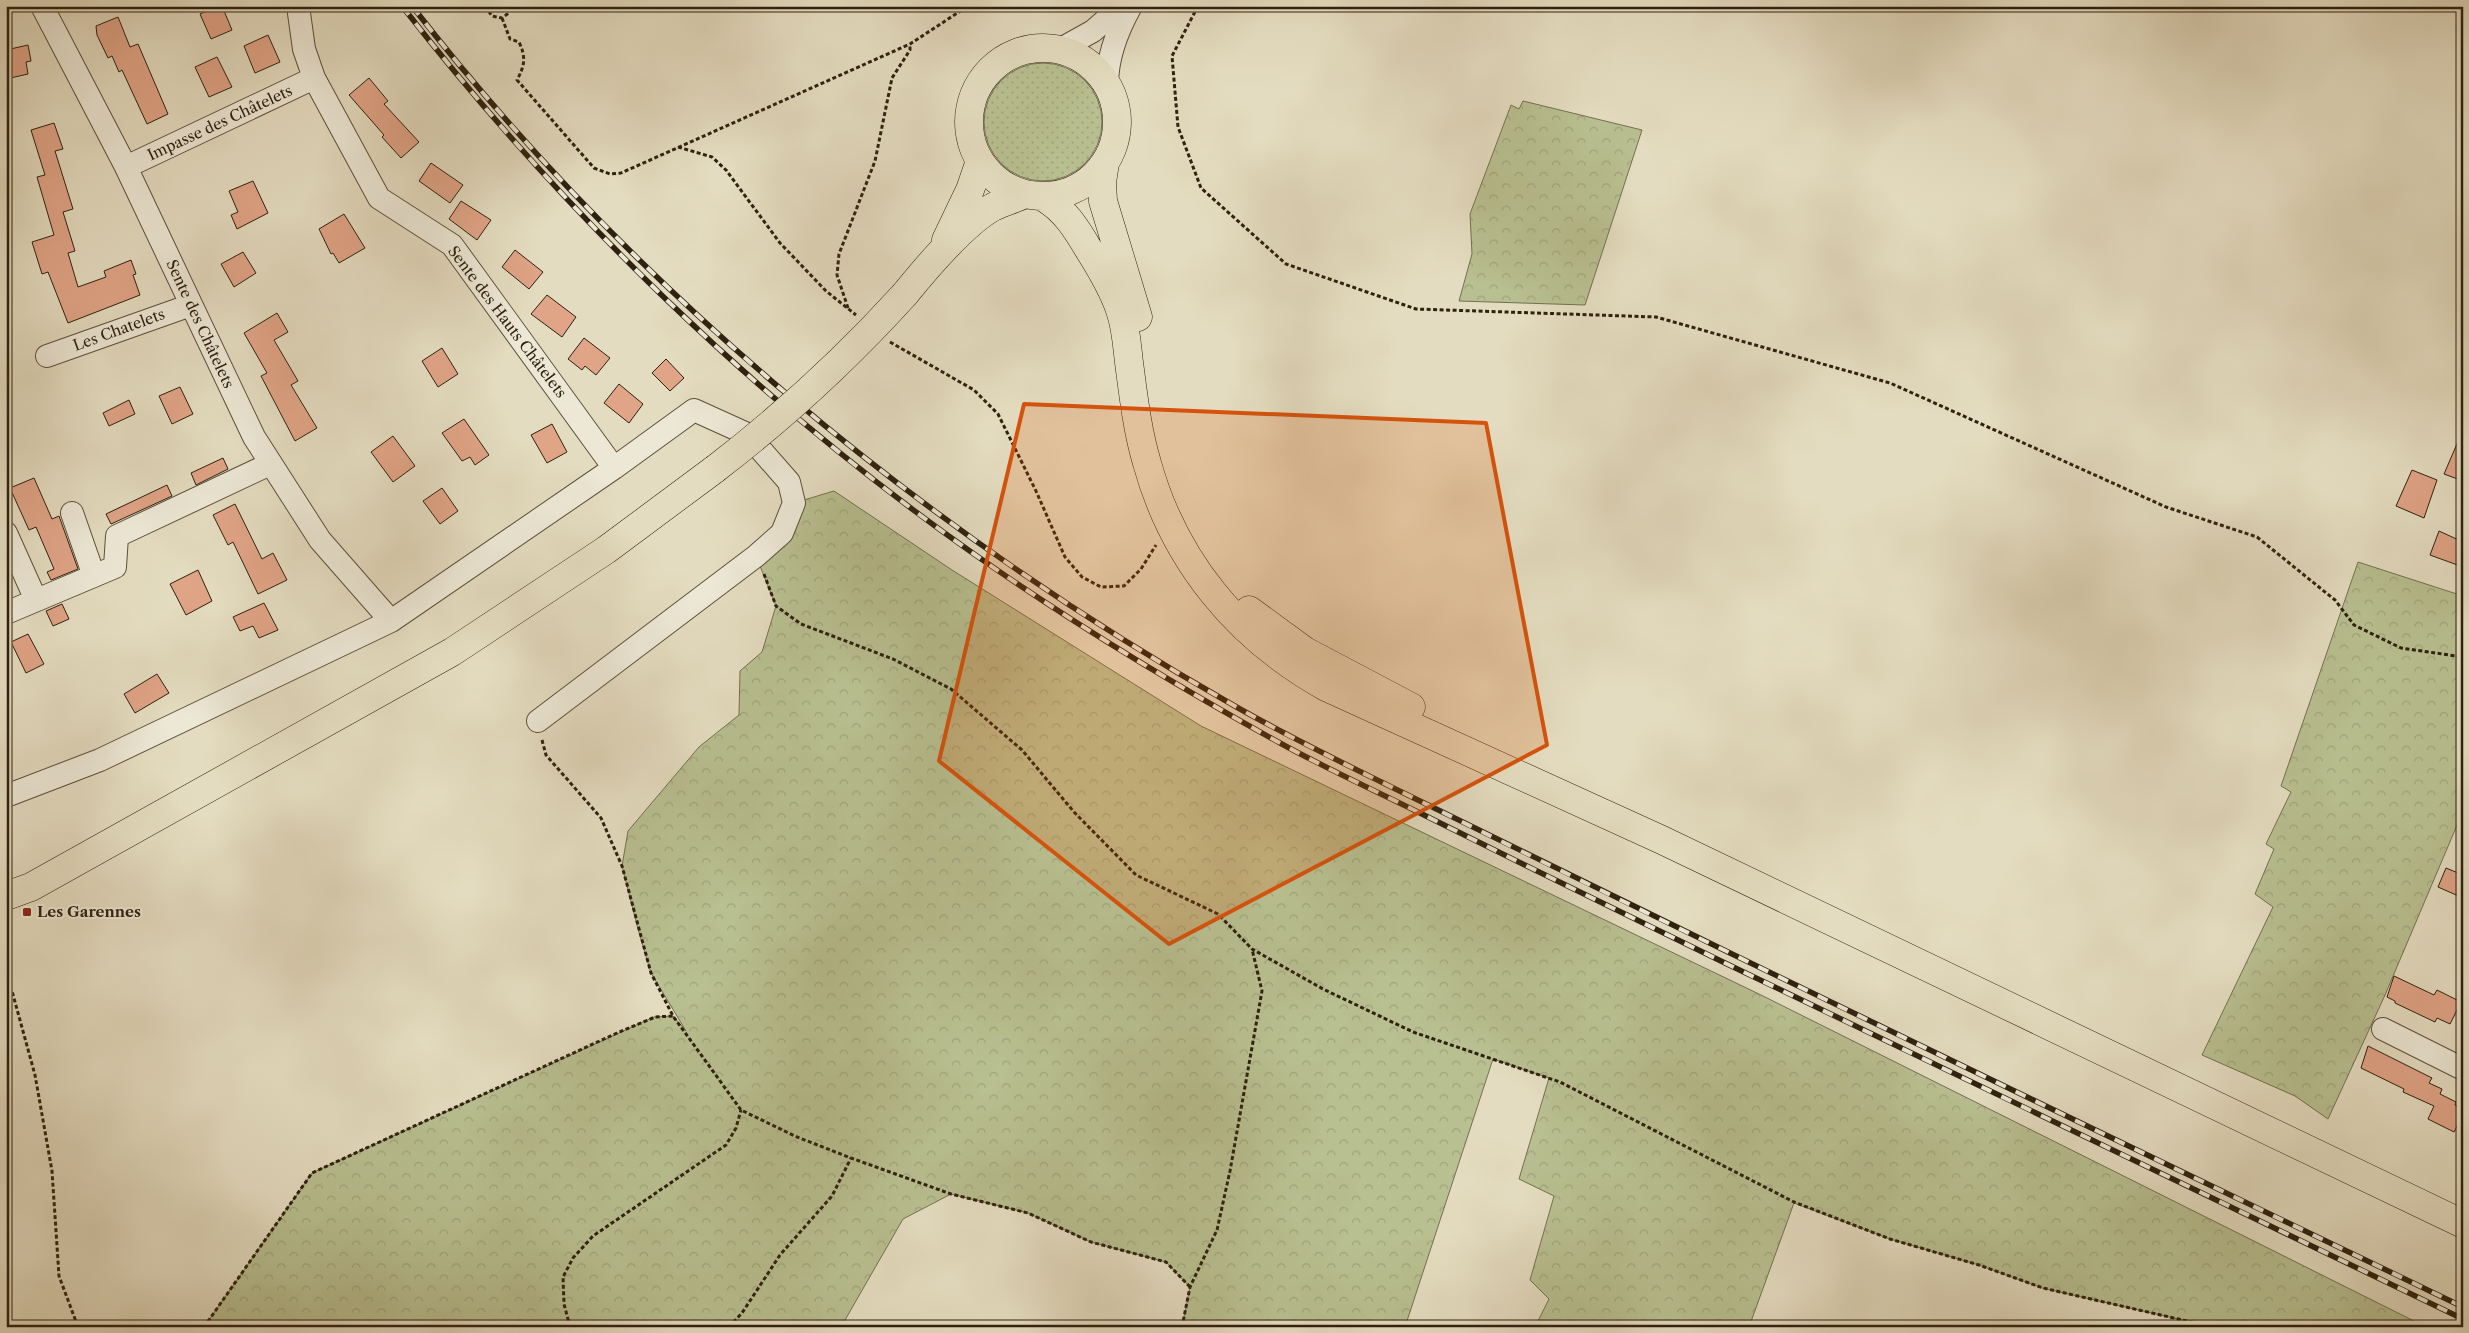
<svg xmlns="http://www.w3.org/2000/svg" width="2469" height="1333" font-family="'Libre Caslon Text',serif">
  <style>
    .grass { fill: url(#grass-dots); stroke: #737050 }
    .forest { fill: url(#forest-crowns); stroke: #737050 }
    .building { fill: #e0a486; stroke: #2e210f }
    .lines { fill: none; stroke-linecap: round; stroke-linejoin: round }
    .minor-casing { stroke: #5c503b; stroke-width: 24 }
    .major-casing { stroke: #2e210f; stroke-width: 29 }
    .path { stroke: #2e210f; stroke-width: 3; stroke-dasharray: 4 2.5; stroke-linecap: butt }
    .minor { stroke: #ede8d6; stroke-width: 22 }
    .major { stroke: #e4dcc0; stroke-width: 28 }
    .rail-casing { stroke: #2e210f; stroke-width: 5.5 }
    .rail { stroke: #ede8d6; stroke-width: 4; stroke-dasharray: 11; stroke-linecap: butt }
    .major-bridge-casing { stroke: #2e210f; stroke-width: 29; stroke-linecap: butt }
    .major-bridge { stroke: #e4dcc0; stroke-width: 28 }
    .marked { fill: #d5530c; fill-opacity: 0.2; stroke: #d5530c; stroke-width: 4; stroke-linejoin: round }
    .poi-dot { fill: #8f2418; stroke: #ede8d6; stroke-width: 2 }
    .labels { text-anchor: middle; stroke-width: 4; stroke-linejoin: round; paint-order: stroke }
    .street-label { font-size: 15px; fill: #2e210f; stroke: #ede8d6 }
    .poi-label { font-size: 15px; font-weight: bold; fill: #2e210f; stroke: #ede8d6; text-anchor: start }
  </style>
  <defs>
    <pattern id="grass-dots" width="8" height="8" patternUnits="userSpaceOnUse" patternTransform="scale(1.25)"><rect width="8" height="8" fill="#b8bf90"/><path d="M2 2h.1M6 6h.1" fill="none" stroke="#9ea47b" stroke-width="1.8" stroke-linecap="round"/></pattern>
    <pattern id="forest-crowns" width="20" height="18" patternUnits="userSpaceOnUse" patternTransform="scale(1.25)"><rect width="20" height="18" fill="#b8bf90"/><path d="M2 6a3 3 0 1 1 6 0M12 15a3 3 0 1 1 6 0" fill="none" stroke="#9ea47b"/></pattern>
  </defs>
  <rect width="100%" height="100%" fill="#e4dcc0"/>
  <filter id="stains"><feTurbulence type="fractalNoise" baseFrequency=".004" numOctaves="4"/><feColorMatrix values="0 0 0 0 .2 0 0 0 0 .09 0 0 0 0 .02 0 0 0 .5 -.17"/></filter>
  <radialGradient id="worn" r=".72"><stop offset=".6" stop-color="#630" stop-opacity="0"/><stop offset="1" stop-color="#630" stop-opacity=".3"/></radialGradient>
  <path class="grass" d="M984 122a59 59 0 1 1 118 0a59 59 0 1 1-118 0Z"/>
  <path class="forest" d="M1523 101 1642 130 1585 305 1459 301 1472 254 1470 214 1511 105 1519 109Z
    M834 491 952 570 1201 726 1761 995 2426 1327H2213L2042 1288 1979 1265 1890 1239 1794 1203 1749 1327H1535L1549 1299 1530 1280 1554 1196 1519 1179 1549 1078 1493 1059 1405 1327H1182L1190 1287 1166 1262 1091 1242 1028 1213 951 1194 903 1219 841 1327H204L312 1173 654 1017 673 1016 686 1031 651 973 638 929 622 866 628 831 699 747 739 715 740 671 762 652 776 606 756 556 794 503Z
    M2358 562 2463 596V811L2385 995 2328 1119 2295 1096 2202 1055 2273 907 2255 894 2274 849 2266 844 2291 792 2281 786Z"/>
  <path class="building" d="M219 6H222L232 30 211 39 200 14Z
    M118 17 130 47 138 44 168 114 147 124 122 70 119 72 112 56 108 58 97 35 96 26Z
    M268 35 280 62 255 73 244 46Z
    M28 45 31 61 26 62 28 74 6 79V50Z
    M217 57 232 87 209 97 195 67Z
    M369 78 388 101 384 104 419 142 401 158 382 137 384 135 349 95Z
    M54 123 63 149 55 151 73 209 63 212 75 251 68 253 78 287 106 277 104 271 131 260 136 274 133 275 140 295 68 323 48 272 42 274 32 242 54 235 37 177 45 175 31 130Z
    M431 163 463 185 450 203 419 181Z
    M253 181 268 213 237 229 231 215 238 212 229 191Z
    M461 201 491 220 477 240 449 219Z
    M344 214 365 248 339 263 333 253 331 254 319 229Z
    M515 250 543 272 529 289 502 267Z
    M243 252 256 273 234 287 221 264Z
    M547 295 576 317 562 337 531 314Z
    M277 313 288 332 274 340 298 381 291 385 317 428 295 441 261 376 267 373 244 333Z
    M584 338 610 358 596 375 585 366 582 370 568 359Z
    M442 348 458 374 438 387 422 361Z
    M666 359 684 378 670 391 652 373Z
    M619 384 643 404 629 423 604 403Z
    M180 387 193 414 172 424 159 396Z
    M129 400 135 414 109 426 103 413Z
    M464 419 489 455 475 465 470 457 462 461 442 433Z
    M552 424 567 452 547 463 531 435Z
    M2463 430V481L2444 474Z
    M393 436 415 466 393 482 371 452Z
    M223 458 228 469 196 485 191 473Z
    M2412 470 2437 480 2424 518 2396 506Z
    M34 478 52 519 59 516 78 569 51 580 47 572 54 569 36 527 29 530 10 488Z
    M167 485 172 496 111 524 106 514Z
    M442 488 458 511 440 524 423 501Z
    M235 504 262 559 273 553 287 580 258 594 233 542 228 545 213 515Z
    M2439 531 2463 542V567L2430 555Z
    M198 570 212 601 186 615 170 584Z
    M264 603 278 630 259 638 253 626 240 631 233 617Z
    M62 604 69 619 53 626 46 611Z
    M28 634 44 664 26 673 11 642Z
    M157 674 169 693 135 713 124 694Z
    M2446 868 2463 875V898L2438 887Z
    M2394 976 2434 995 2437 990 2461 1002 2450 1024 2437 1018 2435 1022 2395 1003V1001L2387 997Z
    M2368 1046 2432 1078 2429 1083 2442 1089 2440 1094 2456 1102 2455 1105 2463 1109V1115L2454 1132 2428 1119 2434 1106 2403 1092 2404 1089 2361 1068Z"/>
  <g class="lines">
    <g class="minor-casing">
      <path id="minor" d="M42 6 126 167 254 437 320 540 391 621
        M298 6 304 49 314 78 379 198 452 245 614 468
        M1059 50 1093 31 1122 6
        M1107 85C1107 57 1117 31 1131 6
        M126 167 314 78
        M47 356 191 305
        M72 513 94 576
        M6 533 36 600
        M6 613 115 567 117 536 270 464
        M6 796 100 760 391 621 614 468 694 410 747 434 789 482 794 503 782 533 756 556 538 721
        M2383 1029 2463 1069"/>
    </g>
    <g class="major-casing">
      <path id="major" d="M969 122a74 74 0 1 1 148 0a74 74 0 1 1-148 0Z
        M1105 163 1102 182 1103 201 1138 317
        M1043 197C1065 210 1076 228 1089 250 1101 269 1113 289 1120 310 1127 330 1127 350 1130 370 1134 401 1138 433 1147 463 1174 561 1238 638 1326 687L1662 840 2463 1224
        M946 240 970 190 980 161
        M905 294C927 267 963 224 993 207 1003 202 1015 199 1025 194
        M1249 610 1305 651 1411 707
        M6 896 31 887 452 652 606 550 715 469"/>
    </g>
    <path class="path" d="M485 6 492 16 502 18 510 12 509 6
      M1198 6 1172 56 1178 127 1201 188 1286 264 1416 309 1656 317 1890 383 2166 507 2257 537 2335 600 2354 625 2401 648 2463 657
      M502 18 510 39 519 42C526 57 525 65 517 80L594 168 610 174 621 173 910 44 968 6
      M678 147 712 157 726 170 780 243 826 291 856 315
      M848 308 837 275 839 254 875 161 892 78 910 50V44
      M890 342 974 390 998 414 1036 491 1065 557 1082 577 1101 587 1124 586 1141 569 1156 545
      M764 574 776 606 801 624 893 659 951 689 1022 750 1074 812 1136 875 1218 914 1252 949 1323 989 1413 1032 1560 1082 1794 1202 1890 1239 1979 1265 2043 1288 2213 1327
      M542 740 546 755 601 818 622 866 651 973 673 1016 741 1110 797 1137 851 1158 951 1194 1028 1213 1091 1242 1166 1262 1190 1287
      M6 981 12 991 35 1075 52 1171 59 1276 78 1327
      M204 1327 312 1173 617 1033 655 1017 673 1016
      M570 1327 564 1304 563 1277 573 1258 593 1236 726 1145 736 1128 741 1110
      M729 1327 742 1313 780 1255 832 1196 851 1158
      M1182 1327 1190 1287 1217 1230 1230 1171 1262 991 1252 949"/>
    <use href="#minor" class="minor"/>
    <use href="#major" class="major"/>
    <g class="rail-casing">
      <path id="rail" d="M402 6C563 213 759 403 974 554 1071 622 1175 685 1280 743 1327 769 1376 791 1424 815 1524 865 1625 914 1725 963 1971 1082 2217 1200 2463 1319
        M412 6C632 289 923 529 1233 705 1294 740 1357 770 1420 801 1523 852 1626 903 1730 953 1974 1072 2218 1189 2463 1307"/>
    </g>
    <use href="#rail" class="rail"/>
    <g class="major-bridge-casing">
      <path id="major-bridge" d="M715 469C784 416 847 358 905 294"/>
    </g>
    <use href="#major-bridge" class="major-bridge"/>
  </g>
  <path class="marked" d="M1024 404 1486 423 1547 745 1169 944 939 761Z"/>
  <rect class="poi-dot" x="22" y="907" width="10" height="10" rx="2.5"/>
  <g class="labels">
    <g class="street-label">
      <text transform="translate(220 123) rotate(-25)" y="5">Impasse des Châtelets</text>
      <text transform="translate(507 322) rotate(53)" y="5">Sente des Hauts Châtelets</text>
      <text transform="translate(200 324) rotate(65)" y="5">Sente des Châtelets</text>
      <text transform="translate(119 330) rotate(-20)" y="5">Les Chatelets</text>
    </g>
    <g class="poi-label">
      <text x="37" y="917">Les Garennes</text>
    </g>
  </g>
  <rect width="2469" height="1333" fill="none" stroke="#e4dcc0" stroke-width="25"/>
  <rect x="8" y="8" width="2454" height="1318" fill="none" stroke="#2e210f" stroke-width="2.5"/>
  <rect x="12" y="12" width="2444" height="1308" fill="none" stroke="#2e210f"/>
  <rect width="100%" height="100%" filter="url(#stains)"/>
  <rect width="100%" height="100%" fill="url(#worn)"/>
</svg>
